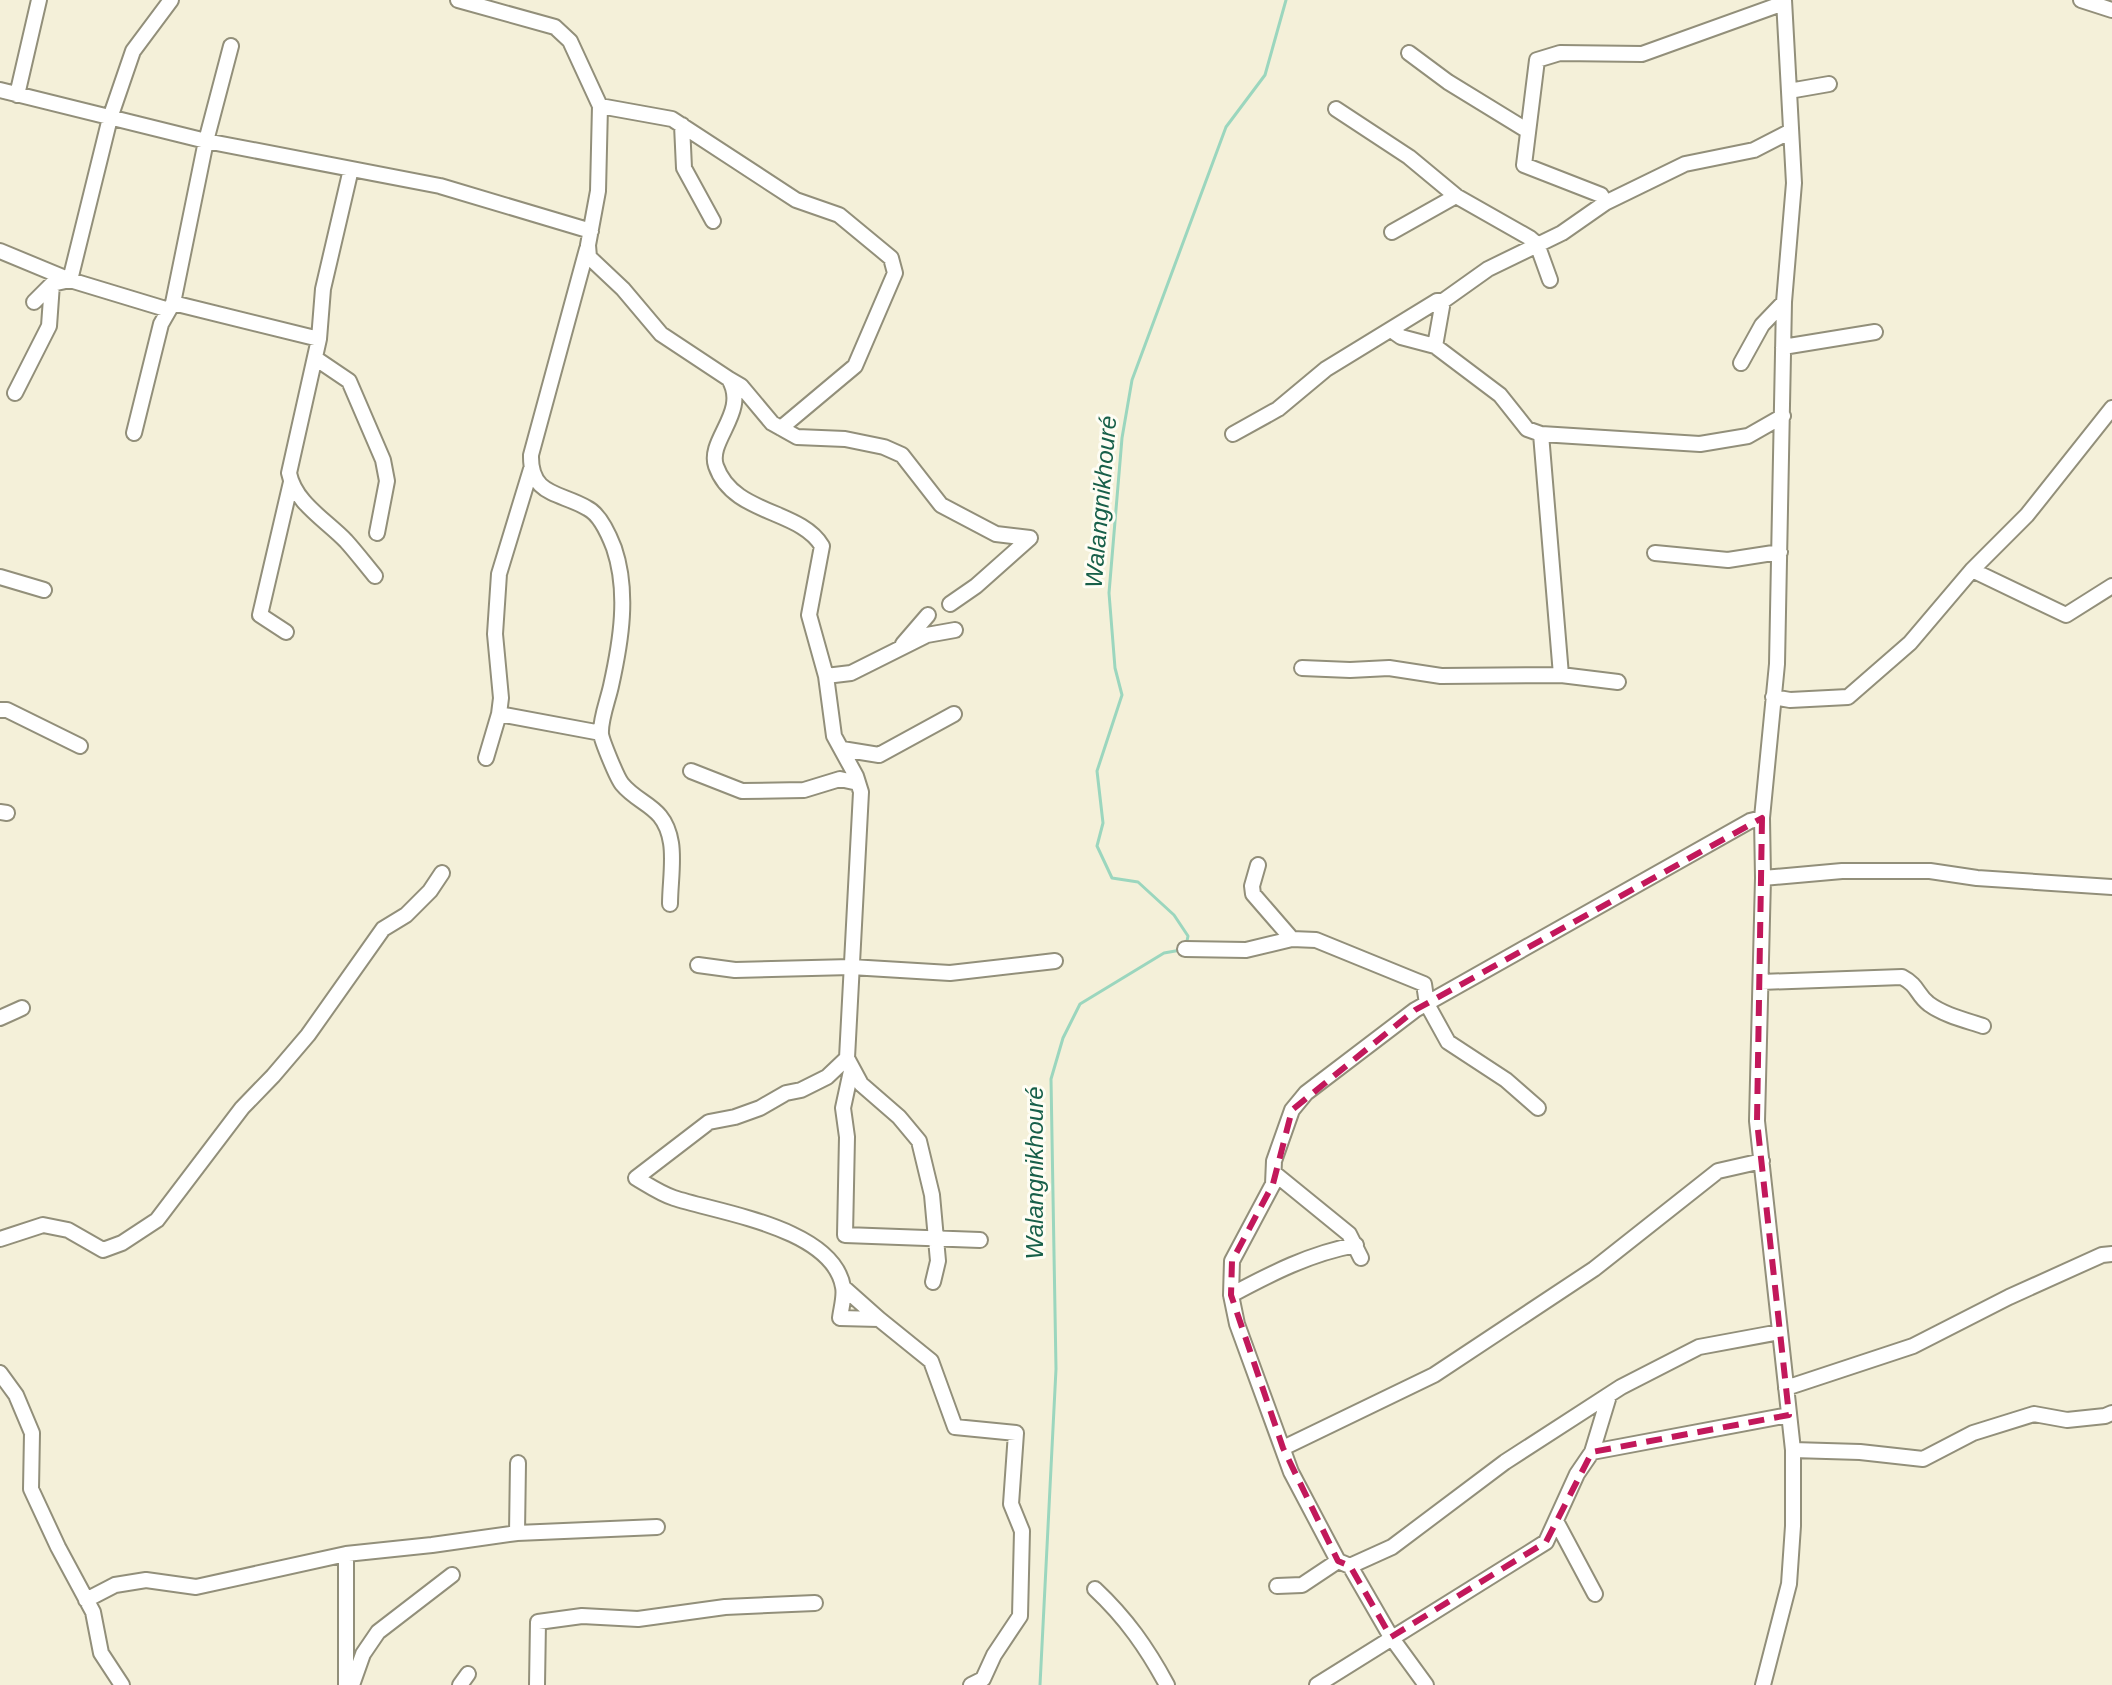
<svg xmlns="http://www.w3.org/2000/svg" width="2112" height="1685" font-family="Arial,sans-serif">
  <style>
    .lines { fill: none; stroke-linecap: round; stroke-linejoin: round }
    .stream { stroke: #9bd6be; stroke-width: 3 }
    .minor-casing { stroke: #928f7a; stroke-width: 18 }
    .minor { stroke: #fff; stroke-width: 14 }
    .marked { fill: none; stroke: #c2185b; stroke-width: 6; stroke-dasharray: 16 10; stroke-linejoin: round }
    .labels { text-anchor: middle; stroke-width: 6; stroke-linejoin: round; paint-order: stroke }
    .water-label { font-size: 24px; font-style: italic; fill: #175f49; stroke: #fefdf4 }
  </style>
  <rect width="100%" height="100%" fill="#f4f0d9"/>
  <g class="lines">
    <path class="stream" d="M1186 946 1188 936 1174 915 1138 882 1112 878 1097 846 1103 823 1097 771 1122 695 1115 668 1109 593 1122 438 1132 380 1226 127 1265 75 1286 0
      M1040 1685 1056 1369 1051 1079 1063 1038 1080 1004 1164 953 1181 950"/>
    <g class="minor-casing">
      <path id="minor" d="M458 0 555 27 570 41 600 106 598 191 588 245 589 257 623 289 661 334 729 379C749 412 707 440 716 466 733 515 800 509 822 546L809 615 826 676 834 736 856 776 861 792 847 1058 861 1084 899 1117 919 1141 932 1195 938 1261 933 1282
        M2081 0 2112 10
        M1409 53 1448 82 1528 131
        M0 90 206 141 440 186 591 231
        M1789 91 1829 84
        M17 95 39 0
        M600 106 672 119 796 200 839 215 891 258 895 273 855 366 781 428
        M1336 109 1409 157 1456 196 1530 238 1537 244 1550 280
        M682 125 684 168 713 221
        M351 169 323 289 319 339 289 473C295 503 326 520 346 541 356 552 365 564 375 576
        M1605 203 1601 195 1524 165 1537 60 1560 53 1642 54 1784 3
        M1392 232 1456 196
        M587 249 531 455C530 496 560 492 587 508 600 514 609 535 614 548 629 592 621 641 611 686 608 700 600 720 601 734 602 741 617 778 622 784 640 806 665 805 671 843 674 861 670 885 670 904
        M0 251 70 280 110 118 133 51 171 0
        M34 302 52 284 70 280 169 310
        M173 303 319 339
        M1391 330 1401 337 1435 346 1500 395 1527 429 1541 434 1561 675
        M1435 346 1443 301
        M1783 347 1875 332
        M315 358 349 381 383 460 387 481 377 533
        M1741 363 1762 325 1784 302
        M729 379 741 386 772 423 797 437 845 439 884 447 902 455 941 505 996 534 1030 538
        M15 393 49 326 52 284
        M134 433 161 324 173 303 206 141 231 46
        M1233 434 1278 409 1326 369 1437 301H1443L1488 269 1562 233 1605 203 1685 164 1754 150 1791 131
        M1541 434 1700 444 1748 436 1783 416
        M1655 553 1728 560 1780 552
        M1972 570 2066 615 2112 586
        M0 577 44 590
        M950 604 976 586 1030 538
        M286 632 260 615 291 482
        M903 644 928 615
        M1302 668 1350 670 1389 668 1441 676 1561 675 1618 682
        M826 676 851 673 927 635 955 630
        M1773 697 1790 700 1848 697 1910 643 1972 570 2027 515 2112 408
        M0 710H7L80 746
        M499 714 601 733
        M842 749 879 755 954 714
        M486 758 499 714 501 698 495 634 499 574 531 469
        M691 771 742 791 804 790 840 779 858 783
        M0 812 7 813
        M1258 865 1252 886 1253 894 1292 939
        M1763 878 1842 871H1930L1977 878 2112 887
        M1185 949 1246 950 1292 939 1316 940 1424 984 1427 1004 1448 1042 1506 1080 1538 1108
        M698 965 735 970 851 967 950 973 1055 961
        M1761 982 1902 977C1919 986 1916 994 1929 1004 1944 1015 1965 1020 1983 1026
        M0 1018 22 1008
        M847 1058 827 1077 801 1090 786 1093 760 1108 735 1117 709 1122 636 1178C648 1185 661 1194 674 1198 720 1213 833 1228 843 1287 845 1296 841 1309 840 1318L879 1319 931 1361 955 1427 1016 1433 1011 1504 1022 1531 1020 1616 994 1655 983 1679 971 1685
        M851 1071 843 1108 847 1137 845 1235 980 1240
        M1274 1173 1349 1234 1361 1258
        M0 1239 43 1225 68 1230 103 1250 122 1243 157 1220 242 1108 273 1076 308 1035 383 929 406 915 430 891 442 873
        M843 1287 879 1319
        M1231 1295C1270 1274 1311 1253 1356 1245
        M0 1373 16 1395 32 1433 31 1489 58 1547 93 1612 101 1653 122 1685
        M1786 1388 1913 1346 2009 1297 2102 1255 2112 1254
        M1283 1448 1434 1375 1594 1269 1718 1171 1762 1161
        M1793 1450 1860 1452 1923 1459 1973 1433 2034 1414 2067 1420 2105 1416 2112 1413
        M1592 1452 1789 1415
        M1556 1521 1595 1594
        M517 1533 518 1463
        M1350 1566 1392 1547 1505 1462 1621 1387 1699 1347 1780 1332
        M1277 1586 1302 1585 1338 1561
        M1095 1589C1126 1618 1147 1648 1167 1685
        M86 1600 115 1585 146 1580 196 1587 346 1554
        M346 1685V1554L432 1545 517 1533 657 1527
        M352 1685 363 1654 378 1632 452 1575
        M460 1685 468 1674
        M537 1685 538 1622 582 1616 638 1619 725 1607 815 1603
        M1317 1685 1546 1542 1577 1474 1592 1452 1609 1396
        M1426 1685 1391 1637 1350 1566 1338 1561 1291 1472 1237 1324 1231 1295 1232 1261 1273 1184 1274 1161 1292 1110 1306 1093 1415 1010 1750 821 1762 818
        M1763 1685 1789 1584 1793 1526V1450L1757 1121 1763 878 1762 818 1777 664 1784 302 1794 183 1784 0"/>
    </g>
    <use href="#minor" class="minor"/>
  </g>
  <path class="marked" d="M1762 818 1757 1121 1789 1415 1592 1452 1546 1542 1391 1637 1350 1566 1338 1561 1283 1448 1231 1295 1232 1261 1273 1184 1292 1110 1415 1010Z"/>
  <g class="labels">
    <g class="water-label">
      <text transform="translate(1101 502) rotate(-85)" y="8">Walangnikhouré</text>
      <text transform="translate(1035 1173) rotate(-90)" y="8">Walangnikhouré</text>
    </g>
  </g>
</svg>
